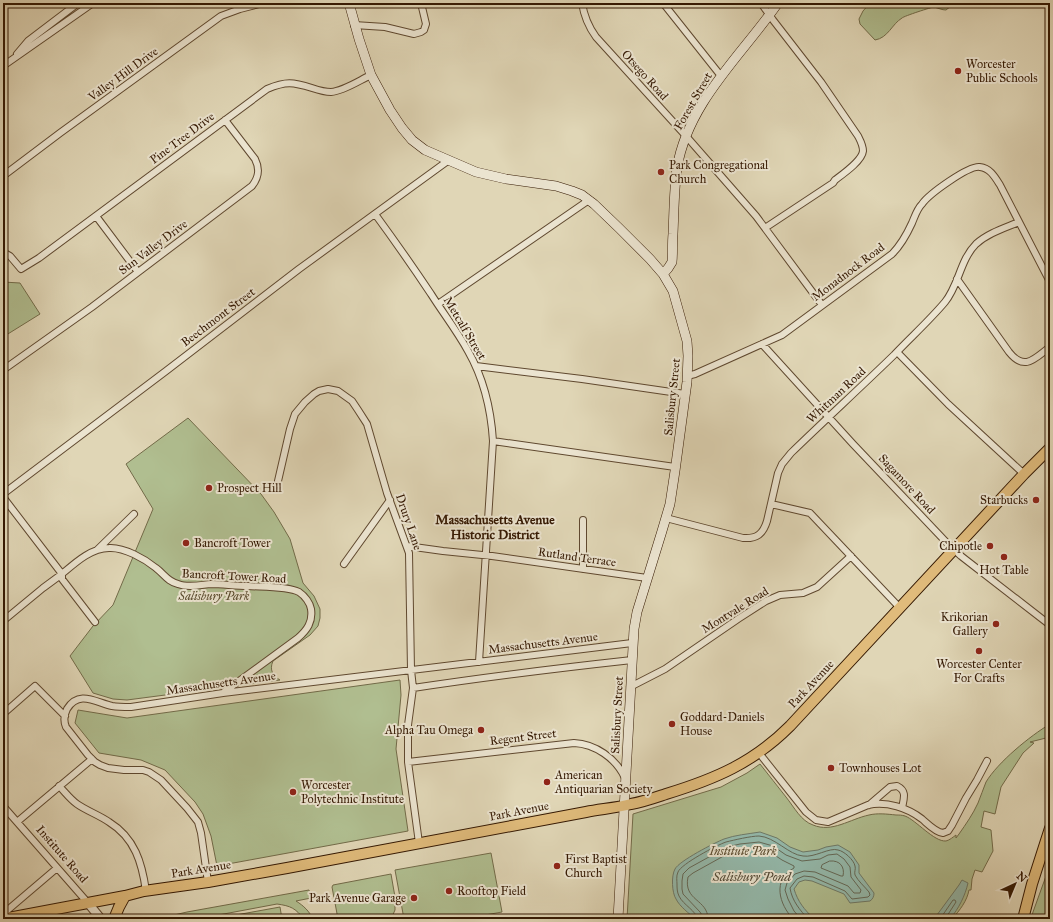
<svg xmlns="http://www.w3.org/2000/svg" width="1053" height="922" font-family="'IM FELL Great Primer',serif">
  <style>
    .green { fill: #b0be90; stroke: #726b49 }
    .water { fill: #94b9ab; stroke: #6e7967 }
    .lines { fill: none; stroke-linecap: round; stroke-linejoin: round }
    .shore { stroke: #646856; stroke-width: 1 }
    .minor-casing { stroke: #5f482f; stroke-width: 8 }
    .tertiary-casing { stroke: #5f482f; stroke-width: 10 }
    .secondary-casing { stroke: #341802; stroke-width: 10 }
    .primary-casing { stroke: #341802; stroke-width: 12 }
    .minor { stroke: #ebe4d0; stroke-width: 6 }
    .tertiary { stroke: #ebe4d0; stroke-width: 8 }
    .secondary { stroke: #ebe4d0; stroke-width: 9 }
    .primary { stroke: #e0bb7b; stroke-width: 10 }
    .poi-dot { fill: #8f2418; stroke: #ebe4d0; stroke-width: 1.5 }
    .labels { text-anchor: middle; stroke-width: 4; stroke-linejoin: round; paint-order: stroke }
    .poi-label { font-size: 12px; fill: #341802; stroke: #ebe4d0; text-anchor: start }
    .street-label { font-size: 12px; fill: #341802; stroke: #ebe4d0 }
    .park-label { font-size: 12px; font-style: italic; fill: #594a2d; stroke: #ebe4d0 }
    .neighbourhood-label { font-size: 13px; font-weight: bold; fill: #341802; stroke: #ebe4d0 }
    .water-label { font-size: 13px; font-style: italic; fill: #514835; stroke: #ebe4d0 }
  </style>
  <rect width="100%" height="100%" fill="#e0d6b6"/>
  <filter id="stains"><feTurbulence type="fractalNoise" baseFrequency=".005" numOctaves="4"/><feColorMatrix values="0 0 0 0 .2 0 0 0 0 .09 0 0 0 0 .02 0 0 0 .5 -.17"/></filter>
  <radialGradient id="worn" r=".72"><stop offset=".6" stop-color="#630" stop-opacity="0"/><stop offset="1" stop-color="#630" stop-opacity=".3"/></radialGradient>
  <path class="green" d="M870 3H952L951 6 946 10C942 10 938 8 934 7 932 7 904 16 902 18 892 24 888 38 875 40L860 24 859 19 863 11Z
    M3 282 20 283 40 314 3 337Z
    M188 418 261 494 274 512 290 539 303 583 314 596 320 609V618L318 626 310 635 273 661C269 670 273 676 280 680L127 700 113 699 93 693 70 656 93 626 113 605 153 509 126 464Z
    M400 680 401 695 396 749 408 831 217 866 211 836 203 814 195 802 165 770 141 760 99 753 75 723 78 710 127 718Z
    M1050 724V737L1030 742 1034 743 1023 753 1001 787 995 814 984 811 981 827 991 830 993 851 982 872 975 870 972 879 971 890H969C967 901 960 910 952 919H627L633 814 721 787 747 773 760 764C769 775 777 786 786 797 794 807 801 821 813 825 832 833 850 819 869 815 877 813 887 814 896 815 899 815 902 815 905 816 916 820 934 842 946 841 950 840 953 837 956 835V838L959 834C966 824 973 814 978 803 981 796 983 789 986 782 998 762 1030 736 1050 724Z
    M491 853 502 912 463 919H404L395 870Z
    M1050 865V919H1031L1033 912Z
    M391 874 395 897V910L391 919H338L332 887 333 885Z
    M309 890 311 898 296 901C304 906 309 911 313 919H304C295 908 291 906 277 904L197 919H169L174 915 187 912Z
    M280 907 282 919H214Z"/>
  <path class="water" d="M760 832 777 838 790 847 803 852 818 850 826 847 838 845 850 852 859 865V873L874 893C874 896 873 899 870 901L850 903 844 894 812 881 805 880 799 882 794 889C798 902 804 909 814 919H695C689 913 680 907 676 899 672 893 671 876 675 869 679 861 714 843 724 839 735 835 748 834 760 832Z
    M962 880 968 883C965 896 959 908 950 919H934L959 885Z"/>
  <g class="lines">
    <path class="shore" d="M830 861C840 860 845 867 843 876H841L821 868 822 865Z
      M697 919C697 911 683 905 679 896 677 892 677 888 677 884 677 881 676 876 678 872 681 864 717 845 726 842 734 840 751 836 759 836 775 837 789 855 803 856 814 858 830 847 838 850 844 851 854 860 855 866 856 869 854 872 855 875 858 881 865 887 869 892L870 895 868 897 852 899 845 891 813 877 804 876 797 879 790 888C792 901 800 910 808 919
      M702 919V915L700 912 683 894 682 889V881L683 874 689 868 727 847 740 844 759 842 773 846 786 855 802 861 820 859 828 855 837 854 844 859 850 867 851 877 861 890 860 893H854L848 886 815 872 804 871 795 874 787 883 785 890 788 899 794 911 801 919
      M708 919C708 899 683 901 688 877L693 873 729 853 758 848 770 852 782 860 794 866V868C772 880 779 904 793 919
      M940 919 953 900H955L956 902 947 916V919"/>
    <g class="minor-casing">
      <path id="minor" d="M307 3H308
        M582 3C584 16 588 26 596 37L686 136 756 216 822 305
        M663 3 721 76
        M761 3 773 20 821 82 858 136C860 140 863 145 863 151 862 161 843 174 835 180L833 183 765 228
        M354 25 385 27 414 34 421 32 424 30 426 24 421 3
        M17 54 28 41 78 3
        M3 66 93 3
        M3 176 60 133 221 16 240 9 263 3
        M375 214C394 240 413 267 431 294 443 313 457 331 468 351 484 379 491 409 493 441L479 662
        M96 216 138 272
        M3 252 10 256 21 269 39 258 267 89C286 81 293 82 312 88 318 90 325 92 331 92 344 91 360 80 371 75
        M957 279 1009 352C1025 372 1035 358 1050 347
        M438 304 589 200
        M762 344 853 444 947 543 961 556 1050 625
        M897 352 948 404 1024 474
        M476 366 582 379 685 394
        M3 370 92 307 252 186C259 177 260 169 255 159L225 120
        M687 376 695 374 782 335 892 254C901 245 907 234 912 223 915 216 917 209 922 204 929 194 969 165 980 167 990 168 995 177 1000 185L1050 282
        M493 441 675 467
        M278 481 290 429 295 414 305 402 314 394 319 391 328 389 338 391 352 401 358 410 367 424 387 493 409 553 411 670 413 688 408 725V762L419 843
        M3 494 166 371 299 269 449 160
        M3 497 62 574C75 563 91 548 109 548 124 547 145 559 156 568 164 574 168 582 178 584 188 588 200 585 211 584 223 584 235 586 248 586 260 587 288 586 299 592 305 596 310 603 311 609 313 622 307 630 298 638L224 692
        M771 504 810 513 900 608
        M666 518 743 538C757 539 763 534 767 521L778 473 782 464 791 453C825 420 860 388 894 355 911 337 929 321 945 302 959 285 960 260 976 244 988 233 1005 228 1019 222
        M407 546 443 551 492 556 647 578
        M97 550 134 514
        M344 564 390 500
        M583 569V520
        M62 574V579L95 622
        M3 621 43 588 62 574
        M630 687 665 669 738 619 766 601 780 595 803 593 817 587 851 556
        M413 688C486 677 559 668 632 660
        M3 714 35 686 65 716
        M759 753 806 812 816 820 828 822 868 805C887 801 908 808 922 819 928 824 935 832 943 833L948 831 952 825 966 798 977 780 987 761
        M408 762 574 743C595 744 616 758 625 778
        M59 786C65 792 70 799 77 804 87 811 99 815 109 822 135 838 142 863 146 891
        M869 805 890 787 897 786C907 791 904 798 902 808
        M3 806 88 903
        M17 822 92 759
        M208 882 201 833 198 822 187 808 161 780 149 772 143 770H124L108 768 100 765 95 762 88 755 66 727C63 720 64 715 67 709 79 690 95 702 112 706 118 707 124 707 131 707L223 693 632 643
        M3 914 57 868"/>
    </g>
    <g class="tertiary-casing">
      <path id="tertiary" d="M88 903 101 919"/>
    </g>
    <g class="secondary-casing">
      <path id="secondary" d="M349 3 359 39 371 75 390 110 402 128 412 140 425 150 476 172 506 179 556 186 572 191 582 195 594 204 619 228 650 259 663 274 673 291 687 341 688 356 687 382 675 471 670 504 662 531 637 612 634 629 618 919
        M663 274C666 271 670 266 672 262 673 254 672 243 673 234 674 212 674 190 677 168 688 102 742 55 778 3"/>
    </g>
    <g class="primary-casing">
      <path id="primary" d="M3 919 125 896 144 891 208 882 287 868 586 812C601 809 616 808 631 804 643 802 654 798 666 794 715 779 753 763 790 726L1024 474 1050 448
        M114 919 119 907 125 896
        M1023 919 1032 884 1050 828"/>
    </g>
    <use href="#minor" class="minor"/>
    <use href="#tertiary" class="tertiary"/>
    <use href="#secondary" class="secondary"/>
    <use href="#primary" class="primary"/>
  </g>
  <g class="poi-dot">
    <circle cx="958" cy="71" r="4"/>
    <circle cx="661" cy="172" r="4"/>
    <circle cx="209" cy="488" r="4"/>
    <circle cx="1036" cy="500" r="4"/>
    <circle cx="186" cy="543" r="4"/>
    <circle cx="990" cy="546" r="4"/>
    <circle cx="1004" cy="557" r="4"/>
    <circle cx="996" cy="624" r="4"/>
    <circle cx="979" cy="651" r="4"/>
    <circle cx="672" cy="724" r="4"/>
    <circle cx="481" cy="730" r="4"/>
    <circle cx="831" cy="768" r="4"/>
    <circle cx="547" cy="782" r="4"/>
    <circle cx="293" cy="792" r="4"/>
    <circle cx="557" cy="866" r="4"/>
    <circle cx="449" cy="891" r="4"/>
    <circle cx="414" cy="898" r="4"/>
  </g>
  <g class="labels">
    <g class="poi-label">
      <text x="966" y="68">Worcester<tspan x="966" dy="14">Public Schools</tspan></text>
      <text x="669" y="169">Park Congregational<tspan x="669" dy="14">Church</tspan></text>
      <text x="217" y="492">Prospect Hill</text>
      <text x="1028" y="504" text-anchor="end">Starbucks</text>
      <text x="194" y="547">Bancroft Tower</text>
      <text x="982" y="550" text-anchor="end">Chipotle</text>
      <text x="1004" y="574" text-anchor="middle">Hot Table</text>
      <text x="988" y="621" text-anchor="end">Krikorian<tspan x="988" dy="14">Gallery</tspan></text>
      <text x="979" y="668" text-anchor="middle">Worcester Center<tspan x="979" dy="14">For Crafts</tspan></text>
      <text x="680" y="721">Goddard-Daniels<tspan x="680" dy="14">House</tspan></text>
      <text x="473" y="734" text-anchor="end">Alpha Tau Omega</text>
      <text x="839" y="772">Townhouses Lot</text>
      <text x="555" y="779">American<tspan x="555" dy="14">Antiquarian Society</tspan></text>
      <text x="301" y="789">Worcester<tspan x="301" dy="14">Polytechnic Institute</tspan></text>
      <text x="565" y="863">First Baptist<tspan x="565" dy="14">Church</tspan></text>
      <text x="457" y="895">Rooftop Field</text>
      <text x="406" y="902" text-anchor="end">Park Avenue Garage</text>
    </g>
    <g class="street-label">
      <text transform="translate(123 74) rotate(-36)" y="4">Valley Hill Drive</text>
      <text transform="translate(645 75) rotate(48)" y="4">Otsego Road</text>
      <text transform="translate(693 101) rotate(-60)" y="4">Forest Street</text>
      <text transform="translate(182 138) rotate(-37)" y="4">Pine Tree Drive</text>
      <text transform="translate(153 247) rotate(-37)" y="4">Sun Valley Drive</text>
      <text transform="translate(848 272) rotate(-37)" y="4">Monadnock Road</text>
      <text transform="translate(218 317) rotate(-37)" y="4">Beechmont Street</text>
      <text transform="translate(465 328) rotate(59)" y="4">Metcalf Street</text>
      <text transform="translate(836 395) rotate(-43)" y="4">Whitman Road</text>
      <text transform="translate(672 397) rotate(-84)" y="4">Salisbury Street</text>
      <text transform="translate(907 484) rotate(47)" y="4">Sagamore Road</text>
      <text transform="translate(409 522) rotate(71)" y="4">Drury Lane</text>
      <text transform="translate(577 557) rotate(8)" y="4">Rutland Terrace</text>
      <text transform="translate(234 576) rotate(3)" y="4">Bancroft Tower Road</text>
      <text transform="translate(735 610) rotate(-32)" y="4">Montvale Road</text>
      <text transform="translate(543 643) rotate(-7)" y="4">Massachusetts Avenue</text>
      <text transform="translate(221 683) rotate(-8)" y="4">Massachusetts Avenue</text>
      <text transform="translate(811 684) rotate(-47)" y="4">Park Avenue</text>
      <text transform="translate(617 715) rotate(-87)" y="4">Salisbury Street</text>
      <text transform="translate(523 737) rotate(-7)" y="4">Regent Street</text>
      <text transform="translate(519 811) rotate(-11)" y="4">Park Avenue</text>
      <text transform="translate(62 854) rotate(49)" y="4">Institute Road</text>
      <text transform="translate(201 869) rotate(-9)" y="4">Park Avenue</text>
    </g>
    <g class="park-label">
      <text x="214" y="600">Salisbury Park</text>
      <text x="743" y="855">Institute Park</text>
    </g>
    <g class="neighbourhood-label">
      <text x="495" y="524">Massachusetts Avenue<tspan x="495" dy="15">Historic District</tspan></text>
    </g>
    <g class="water-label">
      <text x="752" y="881">Salisbury Pond</text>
    </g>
  </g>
  <rect width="1053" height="922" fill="none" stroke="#e0d6b6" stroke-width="16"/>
  <rect x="4" y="4" width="1045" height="914" fill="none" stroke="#341802" stroke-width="2"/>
  <rect x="8" y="8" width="1037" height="906" fill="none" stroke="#341802"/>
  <g transform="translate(1015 884) rotate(44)" stroke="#ebe4d0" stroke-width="3" paint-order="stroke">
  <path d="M0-3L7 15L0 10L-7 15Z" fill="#341802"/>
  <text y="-6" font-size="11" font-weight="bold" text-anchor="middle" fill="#341802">N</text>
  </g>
  <rect width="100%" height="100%" filter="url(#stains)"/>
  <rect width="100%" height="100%" fill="url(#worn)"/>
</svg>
